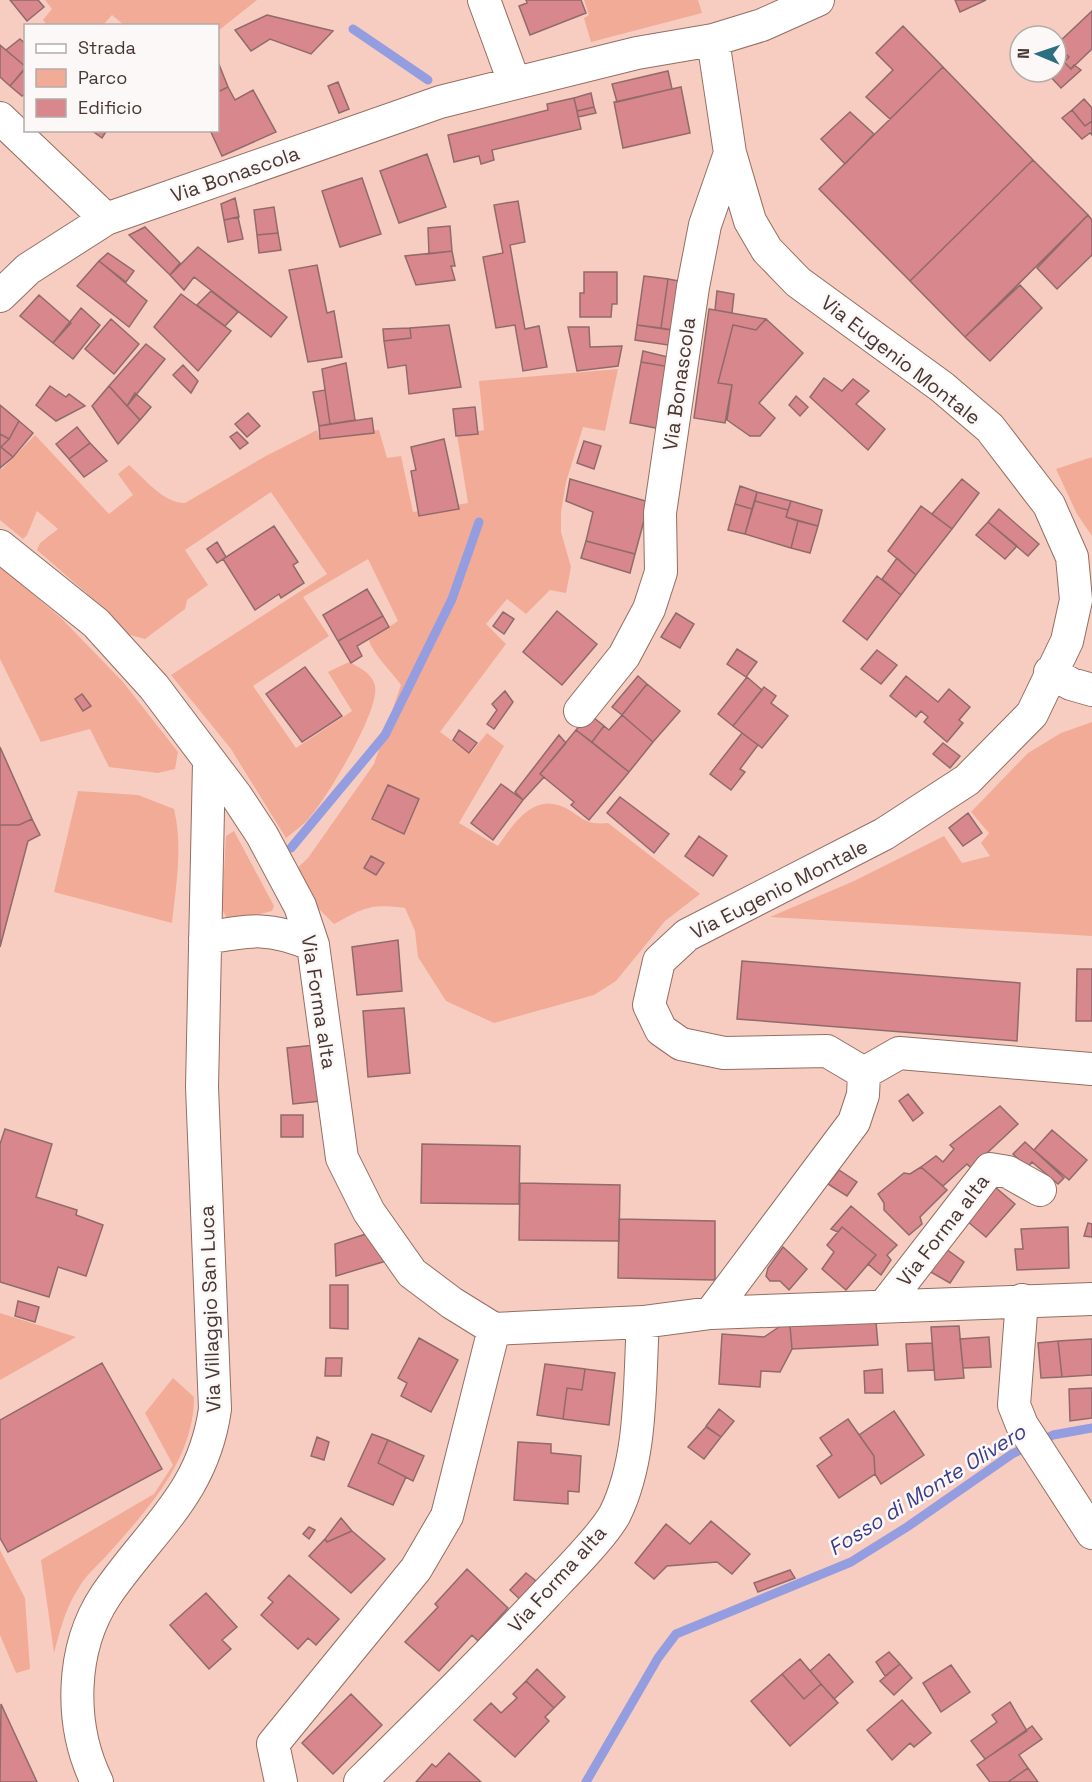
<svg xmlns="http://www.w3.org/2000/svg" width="1092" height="1782" font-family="'Space Grotesk',sans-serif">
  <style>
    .green { fill: #f2ab96 }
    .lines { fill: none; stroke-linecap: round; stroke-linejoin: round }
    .stream { stroke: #939ddf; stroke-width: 9 }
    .building { fill: #d8888c; stroke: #916a6b; stroke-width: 1.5 }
    .street-casing { stroke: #936e63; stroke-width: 34 }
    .street { stroke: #fff; stroke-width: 32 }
    .labels { text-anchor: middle; stroke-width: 5; stroke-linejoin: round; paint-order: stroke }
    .street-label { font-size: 20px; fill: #483732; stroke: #fcf8f7 }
    .water-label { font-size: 21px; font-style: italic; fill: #393c8b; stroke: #fcf8f7 }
  </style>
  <rect width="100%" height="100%" fill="#f7cdc1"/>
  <path class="green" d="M45 0H257L218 31V26L124 25 112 15 103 25H47L43 20 52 9Z
    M584 0H698L702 13 591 42 584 18 589 15Z
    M618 369 605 431 583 427 566 482 561 512V532L571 567 566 593 550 590 526 614 507 599 486 624 506 644 440 732 470 754 487 733 504 746 459 823 498 846C512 826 532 794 561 806 581 814 582 826 608 823L700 894 665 921 616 981 594 995 494 1023 446 1001 418 957 415 931 405 908C371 903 363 908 334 924L312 902 292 873 308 858 374 764 401 685C392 672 372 653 369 640L398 621 368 559 303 597 329 636 253 686 296 748 352 711 328 672 349 662C359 667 373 674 375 686 380 710 328 796 310 817 304 825 294 831 286 838L231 749 171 675 327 574 271 492 185 550 208 585 187 600 185 609 145 639 127 634 107 611 37 550 40 543 58 529 37 511 27 535 23 539 0 520V468L2 469 35 435 109 514 133 495 118 474 129 465C145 479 163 503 185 503L264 457 317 430 319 436 379 430 387 458 401 456 413 512 468 503 457 435 484 430 479 381Z
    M1092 457V536L1077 514 1056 469Z
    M0 566 62 619 123 682 178 752 175 769 158 773 109 767 90 729 41 742 0 659Z
    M1092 722V936L770 917 854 881 944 836 962 863 990 856 981 843 989 833 971 812 1028 753 1061 733Z
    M78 791 138 795 174 809C183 846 176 886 172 923L54 892Z
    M234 831 274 906 272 911 236 920 226 917 222 909 226 836Z
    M0 1313 76 1337 0 1380Z
    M173 1378 194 1397C194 1460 147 1510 108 1554 98 1565 85 1576 78 1589 65 1609 60 1631 54 1653L41 1560 154 1494 173 1465 145 1413Z
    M0 1550 25 1598 30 1669 16 1673 0 1635Z"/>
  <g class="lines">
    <path class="stream" d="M353 29 428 80
      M291 848 385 735 452 599 479 522
      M586 1782 658 1658 676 1634 851 1562 907 1527 1012 1454 1053 1435 1092 1428"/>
  </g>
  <path class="building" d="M10 0H38L44 7 27 21Z
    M526 0H581L586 13 530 35 519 6 527 3Z
    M955 0H986L960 12Z
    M1092 11V49L1071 69 1064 62 1069 57 1056 45Z
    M267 15 333 31 311 54 270 39 251 51 235 30Z
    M903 26 943 67 890 119 866 97 893 70 876 53Z
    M20 39 26 44V67L6 50Z
    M0 45 26 67 10 86 0 77Z
    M1056 46 1069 57 1064 62 1071 69 1074 65 1081 70 1061 88 1046 72H1056Z
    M218 62 228 87 220 91 218 88Z
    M943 67 1033 160 910 281 819 189Z
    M25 69 26 93 22 96 10 86Z
    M668 71 672 89 617 102 612 84Z
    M338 82 349 109 339 113 328 86Z
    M228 87 235 100 253 90 276 132 222 156 210 130H218V88L220 91Z
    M681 87 690 133 623 148 614 102Z
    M591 93 594 107 577 111 574 98Z
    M574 98 581 129 492 150 494 160 481 164 479 156 454 162 448 135 548 110 547 104Z
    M1084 99 1092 108V121L1085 126 1072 110Z
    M594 107 596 113 578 117 577 111Z
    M1072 110 1085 126 1092 121V135L1090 133 1082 139 1062 118Z
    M850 112 874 134 845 164 821 139Z
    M91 130H107L102 138Z
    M427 154 446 207 399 223 380 171Z
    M1033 160 1088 215 965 337 910 281Z
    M362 178 381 234 340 247 322 191Z
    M235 198 239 217 224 220 221 204Z
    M518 201 525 242 510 245 518 291 525 329 539 326 547 367 523 371 515 325 496 328 483 257 503 253 494 205Z
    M274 207 278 233 257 235 254 210Z
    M1088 215 1092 220V255L1057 289 1037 268Z
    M238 217 243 239 228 242 224 220Z
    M450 226 452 251 429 254 428 228Z
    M145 227 180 263 170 275 129 235Z
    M278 233 281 250 259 253 257 235Z
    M198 247 287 317 271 337 194 277 184 290 170 275Z
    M452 251 455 266H451L455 280 416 285 405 256Z
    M108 253 134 271 126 282 99 261Z
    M99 261 147 301 129 327 77 286Z
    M317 265 327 313 334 311 342 357 308 362 289 270Z
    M584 272H617V304H612L611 317H580V293H584Z
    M644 276 668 279 661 328 637 325Z
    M668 279 685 282 678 331 661 328Z
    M1020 285 1042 308 990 361 965 337Z
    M211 291 238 312 225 326 197 305Z
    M717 291 734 294 732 313 715 310Z
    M181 294 231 331 198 371 154 327Z
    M39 295 71 323 53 343 20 316Z
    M81 308 100 325 73 359 53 343Z
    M709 309 766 319 756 330 733 325 718 383 732 385 725 423 694 418Z
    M111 319 139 344 114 374 85 349Z
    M766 319 803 353 759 403 775 418 760 436H750L727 420 732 385 718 383 733 325 756 330Z
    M449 325 461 387 409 394 406 365 388 368 384 341 411 338 410 328Z
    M637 325 678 331 675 346 635 340Z
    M568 327H589L590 347 622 346 618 366 577 371Z
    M410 328 411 338 384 341 383 329Z
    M146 344 165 359 127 406 109 386Z
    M643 351 672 358 670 367 641 362Z
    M641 362 670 367 661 429 630 423Z
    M346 363 355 420 330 424 322 369Z
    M183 365 198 381 191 393 173 375Z
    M824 378 842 391 853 379 869 391 856 404 885 429 868 450 810 397Z
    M50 386 66 397 69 394 85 406 56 421 36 405Z
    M109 386 140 420 118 444 92 406Z
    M325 390 330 424 319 426 313 392Z
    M135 393 151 407 140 420 127 406Z
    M796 396 808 407 800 416 789 405Z
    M0 405 19 421 9 439 0 434Z
    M475 407 478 434 456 436 453 409Z
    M248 413 260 426 247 437 235 424Z
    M372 418 374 433 320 439 319 426Z
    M19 421 33 433 13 457 1 447 9 439Z
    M77 427 90 443 69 459 56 444Z
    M237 432 248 443 240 449 230 437Z
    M0 434 9 439 1 447 13 457 0 468Z
    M444 439 459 509 419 516 411 471 416 470 411 447Z
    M584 441 601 446 594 469 577 463Z
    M90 443 107 461 84 477 69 459Z
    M570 479 649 502 635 554 586 541 593 512 566 501Z
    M962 479 979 493 952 529 932 514Z
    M740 486 757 492 752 509 735 504Z
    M757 492 791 501 788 510 755 501Z
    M755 501 788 510 786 517 798 521 791 548 745 534Z
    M791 501 822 510 818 526 786 517Z
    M735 504 752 509 745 534 728 530Z
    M921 506 952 529 916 575 888 551Z
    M999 509 1039 544 1028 556 988 522Z
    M798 521 818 526 810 553 791 548Z
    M988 522 1017 546 1005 559 976 535Z
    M274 526 298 562 293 565 304 583 281 598 279 594 255 610 223 559Z
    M586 541 635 554 630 573 581 558Z
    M217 542 226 557 217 563 207 549Z
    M897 558 916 575 901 595 882 579Z
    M877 576 901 595 867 640 843 621Z
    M367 589 383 616 338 641 323 615Z
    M557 611 597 644 562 685 523 652Z
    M503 612 514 619 504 634 493 626Z
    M676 613 694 624 680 648 661 637Z
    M383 616 389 627 357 646 362 656 351 663 338 641Z
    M737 649 757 662 746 677 727 664Z
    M877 650 897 665 881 684 861 669Z
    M305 667 342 716 302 742 266 694Z
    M638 676 647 684 622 715 612 707Z
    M906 676 938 702 949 689 970 707 959 720 963 723 947 742 924 722 928 717 921 711 916 717 890 696Z
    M747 677 762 690 733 726 718 714Z
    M647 684 680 711 653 742 622 715Z
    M764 687 776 696 771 703 788 716 762 748 733 726Z
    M505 691 513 702 494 729 487 724 497 710 492 704Z
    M82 694 91 706 83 711 75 699Z
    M589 714 604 726 592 742 576 730Z
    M622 715 653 742 629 772 592 742 604 726 609 730Z
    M459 730 477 743 469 753 453 740Z
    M576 730 629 772 589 820 571 805 574 802 540 774Z
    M742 733 758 745 740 769 745 772 731 790 710 774Z
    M559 735 566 743 540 774 544 777 523 800 515 792Z
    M943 743 960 756 950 768 933 754Z
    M0 747 32 819 19 825H0Z
    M501 784 523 800 493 840 471 823Z
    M388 785 419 799 404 834 372 819Z
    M620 797 669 834 654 853 607 813Z
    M968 813 982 833 963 846 949 828Z
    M32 819 40 835 28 841 0 947V825H19Z
    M699 836 727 856 713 876 685 856Z
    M371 856 384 863 376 875 364 868Z
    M398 940 402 991 357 995 352 947Z
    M742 961 1020 983 1017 1041 737 1019Z
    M1077 969H1092V1021H1076Z
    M404 1008 410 1073 368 1077 363 1011Z
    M315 1045 321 1101 293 1104 287 1048Z
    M908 1094 923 1113 913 1121 899 1101Z
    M1000 1106 1018 1124 971 1168 967 1164 943 1186 921 1167 936 1156 943 1162 954 1149 950 1145Z
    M281 1115H303V1137H281Z
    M5 1129 52 1144 36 1197 77 1210 76 1215 103 1225 86 1276 58 1267 49 1297 0 1282V1144Z
    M1052 1130 1087 1160 1069 1180 1034 1150Z
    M1025 1142 1064 1178 1058 1184 1032 1162 1027 1168 1013 1154Z
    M422 1144 520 1146 519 1204 421 1203Z
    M921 1167 947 1190 920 1217 922 1224 909 1235 884 1210V1203L878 1194 904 1173 910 1174Z
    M839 1170 857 1182 847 1196 828 1184Z
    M520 1183 620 1185 619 1241 519 1240Z
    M995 1187 1015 1204 986 1237 967 1221Z
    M851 1206 897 1245 887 1255 891 1260 881 1275 868 1264 876 1255 842 1227 838 1232 831 1229Z
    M619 1219 715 1221V1280L618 1278Z
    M1088 1223 1092 1224V1237L1084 1236Z
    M842 1227 876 1255 846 1290 822 1269 834 1252 827 1245Z
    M1068 1227 1069 1268 1017 1270 1015 1249H1023L1021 1229Z
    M366 1234 386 1261 336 1276 335 1244Z
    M783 1247 807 1269 789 1290 780 1281H770L766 1276 768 1268Z
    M946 1249 964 1262 950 1283 929 1271Z
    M330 1285H348V1329L330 1328Z
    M18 1301 39 1307 35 1322 15 1316Z
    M811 1319 828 1320 827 1325 876 1322 878 1345 792 1349 790 1326 811 1325Z
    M782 1325 790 1326 792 1349 780 1372 761 1371 760 1387 719 1384 722 1334 764 1337Z
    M959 1326 964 1378 935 1380 931 1327Z
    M989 1337 991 1367 963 1368 960 1339Z
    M419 1338 458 1360 431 1412 401 1396 407 1383 398 1378Z
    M1092 1339V1375L1062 1377 1058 1341Z
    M1058 1341 1062 1377 1041 1378 1038 1343Z
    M932 1343 934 1370 908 1371 906 1344Z
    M326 1358H342L341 1376H325Z
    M102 1363 162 1469 8 1552 0 1538V1420Z
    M545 1364 585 1369 582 1390 567 1388 563 1419 537 1415Z
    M585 1369 615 1373 609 1425 563 1419 567 1388 582 1390Z
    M882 1369 883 1393H865L864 1371Z
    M1092 1388V1418L1070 1421 1069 1389Z
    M719 1409 734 1421 721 1437 706 1426Z
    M894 1411 924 1455 881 1484 875 1474 874 1456 859 1435Z
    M848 1419 874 1456 875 1474 839 1498 817 1466 832 1455 820 1438Z
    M706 1427 721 1437 704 1459 688 1447Z
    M372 1434 388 1440 378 1463 406 1477 393 1505 348 1486Z
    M317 1437 329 1442 324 1460 311 1456Z
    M388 1440 424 1456 413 1481 378 1463Z
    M518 1442 551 1444V1453L581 1456 579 1492 568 1491V1504L514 1500Z
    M341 1518 352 1531 327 1542 325 1539Z
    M711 1521 750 1554 732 1574 717 1562 667 1566 654 1579 635 1563 666 1524 690 1544Z
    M309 1527 315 1530 309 1539 303 1534Z
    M352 1531 385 1559 351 1593 309 1556 325 1539 327 1542Z
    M467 1569 508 1608 478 1641 472 1635 439 1671 405 1642 438 1607 435 1604Z
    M790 1570 795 1578 758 1592 754 1583Z
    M526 1573 540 1584 523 1602 510 1590Z
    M289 1575 339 1619 316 1645 308 1638 298 1649 261 1615 273 1602 268 1598Z
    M206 1593 237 1627 222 1640 231 1649 209 1669 170 1625Z
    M889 1652 900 1664 885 1676 876 1662Z
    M829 1654 853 1682 834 1699 810 1671Z
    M800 1659 821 1684 804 1699 782 1674Z
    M900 1664 912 1678 894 1695 880 1681Z
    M951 1665 970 1692 941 1712 923 1683Z
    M537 1669 565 1697 554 1708 526 1681Z
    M782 1674 804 1699 821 1684 838 1703 790 1746 751 1701Z
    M526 1681 554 1708 545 1717 549 1721 515 1757 474 1720 491 1703 501 1713 517 1698 513 1694Z
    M351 1694 382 1725 333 1774 302 1743Z
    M902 1700 931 1733 914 1747 910 1743 892 1760 867 1730Z
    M1010 1702 1027 1731 985 1759 971 1741 997 1722 992 1715Z
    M1 1704 37 1782H0Z
    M1032 1726 1042 1739 1019 1755 1028 1768 1008 1782H990L977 1765Z
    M449 1753 481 1782H416L432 1764 436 1767Z
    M1028 1768 1038 1782H1008Z"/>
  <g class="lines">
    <g class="street-casing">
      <path id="street" d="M484 0 514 82
        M0 118 106 219
        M0 296 28 269 106 219 440 102 637 53 713 40 762 25 818 0
        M0 546 96 623 154 687 237 797 262 835 300 906 313 945 342 1158 369 1212 412 1273 452 1303 494 1329 643 1322 711 1313 1092 1299
        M1050 672 1071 684 1092 690
        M580 711 624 656 649 609 661 572 660 513 693 287 705 225 730 153
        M205 938C250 930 269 926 313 945
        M864 1073 899 1053 1092 1069
        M1022 1300 1014 1405 1022 1425 1092 1533
        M884 1306 990 1169 1008 1172 1040 1190
        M711 1313 854 1122 863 1095 864 1073 827 1051 724 1053 681 1044 661 1030 649 1005 659 961 687 935 884 834 967 780 1032 714 1067 641 1076 600 1072 557 1049 505 990 428 942 387 798 282 767 250 750 221 730 153 713 40
        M97 1782C69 1725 70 1649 106 1595 151 1529 203 1494 215 1409L202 1087 209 763
        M281 1782 273 1744 416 1569 447 1516 494 1329
        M360 1782C423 1720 486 1658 546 1594 564 1575 604 1535 615 1514 643 1457 639 1384 643 1322"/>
    </g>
    <use href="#street" class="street"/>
  </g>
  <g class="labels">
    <g class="street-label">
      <text transform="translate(235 174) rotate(-19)" y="7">Via Bonascola</text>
      <text transform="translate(901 360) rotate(38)" y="7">Via Eugenio Montale</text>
      <text transform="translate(679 384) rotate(-82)" y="7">Via Bonascola</text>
      <text transform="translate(779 889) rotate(-27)" y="7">Via Eugenio Montale</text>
      <text transform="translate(319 1002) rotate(81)" y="7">Via Forma alta</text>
      <text transform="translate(943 1230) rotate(-52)" y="7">Via Forma alta</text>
      <text transform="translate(210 1309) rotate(-92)" y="7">Via Villaggio San Luca</text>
      <text transform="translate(557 1579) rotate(-48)" y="7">Via Forma alta</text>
    </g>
    <g class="water-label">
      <text transform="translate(927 1490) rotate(-32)" y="7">Fosso di Monte Olivero</text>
    </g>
  </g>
  <rect x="24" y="24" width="195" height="108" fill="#fcf8f7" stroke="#b4aba8" stroke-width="1.5"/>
  <rect x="36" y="44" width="30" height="9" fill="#ffffff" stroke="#b4aba8" stroke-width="1.5"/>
  <text x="78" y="54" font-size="18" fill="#483732">Strada</text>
  <rect x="36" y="69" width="30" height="18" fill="#f2ab96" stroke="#b4aba8" stroke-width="1.5"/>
  <text x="78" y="84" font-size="18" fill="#483732">Parco</text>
  <rect x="36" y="99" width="30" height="18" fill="#d8888c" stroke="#b4aba8" stroke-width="1.5"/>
  <text x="78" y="114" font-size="18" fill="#483732">Edificio</text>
  <g transform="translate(1038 54) rotate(272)"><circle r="28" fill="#fcf8f7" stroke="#b4aba8" stroke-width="1.5"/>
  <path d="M0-4.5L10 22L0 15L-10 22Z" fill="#2b6f80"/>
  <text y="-9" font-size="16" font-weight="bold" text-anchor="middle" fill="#483732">N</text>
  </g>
</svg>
